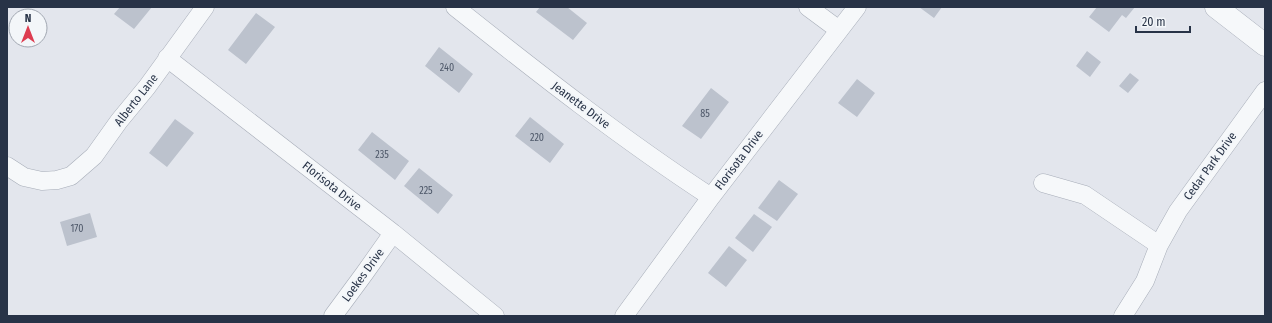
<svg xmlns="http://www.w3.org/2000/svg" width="1272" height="323" font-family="'Fira Sans Condensed',sans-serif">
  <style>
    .building { fill: #bcc2cd }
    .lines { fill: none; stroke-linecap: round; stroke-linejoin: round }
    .minor-casing { stroke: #a7adb8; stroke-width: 19 }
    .tertiary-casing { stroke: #a7adb8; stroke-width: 23 }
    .minor { stroke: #f6f8fa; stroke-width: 18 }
    .tertiary { stroke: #f6f8fa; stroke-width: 22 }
    .labels { text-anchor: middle; stroke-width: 4; stroke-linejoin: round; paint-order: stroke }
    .number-label { font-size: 10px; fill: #4d5768 }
    .street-label { font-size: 12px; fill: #283347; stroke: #f3f6f9 }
  </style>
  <rect width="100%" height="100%" fill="#e3e6ed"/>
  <path class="building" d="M120 7H152L134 29 114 14Z
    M540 7H567L587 23 573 40 536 12Z
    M919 7H942L934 18Z
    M1097 7H1135L1126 18 1122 15 1109 32 1089 17Z
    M256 13 275 27 246 64 228 50Z
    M439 47 473 74 459 93 425 66Z
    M1087 51 1101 62 1090 77 1076 66Z
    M1130 73 1139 80 1128 93 1119 86Z
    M857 79 875 93 857 117 838 103Z
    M711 88 729 102 701 139 682 126Z
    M530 117 564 144 550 163 515 136Z
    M175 119 194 133 167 167 149 153Z
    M372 132 409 161 395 180 358 150Z
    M419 168 453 195 438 214 404 186Z
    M779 180 798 194 777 221 758 208Z
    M90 213 97 237 67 246 60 222Z
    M754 214 772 227 753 252 735 238Z
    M729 246 747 260 726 287 708 273Z"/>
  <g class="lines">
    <g class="minor-casing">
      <path id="minor" d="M455 7C538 73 622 139 711 197
        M808 7 839 30
        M167 58 393 233 495 316
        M7 166 24 177 42 181 57 180 71 176 94 156 119 121 147 87 205 7
        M1043 183 1085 195 1159 245
        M333 316 364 274 393 233
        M624 316 711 197 857 7
        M1123 316 1145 281 1159 245 1178 211 1265 91"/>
    </g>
    <g class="tertiary-casing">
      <path id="tertiary" d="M1216 7 1265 45"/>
    </g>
    <use href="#minor" class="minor"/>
    <use href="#tertiary" class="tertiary"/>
  </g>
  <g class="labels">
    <g class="number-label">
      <text x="447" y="71">240</text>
      <text x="705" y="117">85</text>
      <text x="537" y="141">220</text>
      <text x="382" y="158">235</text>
      <text x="426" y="194">225</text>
      <text x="77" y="232">170</text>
    </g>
    <g class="street-label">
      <text transform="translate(136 100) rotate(-52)" y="4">Alberto Lane</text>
      <text transform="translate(581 105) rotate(37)" y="4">Jeanette Drive</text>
      <text transform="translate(739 160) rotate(-53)" y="4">Florisota Drive</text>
      <text transform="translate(1210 166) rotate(-54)" y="4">Cedar Park Drive</text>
      <text transform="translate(332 186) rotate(38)" y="4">Florisota Drive</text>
      <text transform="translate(363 275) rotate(-54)" y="4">Loekes Drive</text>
    </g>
  </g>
  <rect width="1272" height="323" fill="none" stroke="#283347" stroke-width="16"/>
  <g transform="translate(28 28)"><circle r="19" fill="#f3f6f9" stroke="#a2a8b2"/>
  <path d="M0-3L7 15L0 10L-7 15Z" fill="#dd3c50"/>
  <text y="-6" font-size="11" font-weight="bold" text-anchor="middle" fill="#283347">N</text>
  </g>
  <path d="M1136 26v6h54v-6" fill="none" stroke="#283347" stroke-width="2"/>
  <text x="1142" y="26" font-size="12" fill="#283347" stroke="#f3f6f9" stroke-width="3" paint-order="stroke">20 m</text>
</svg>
